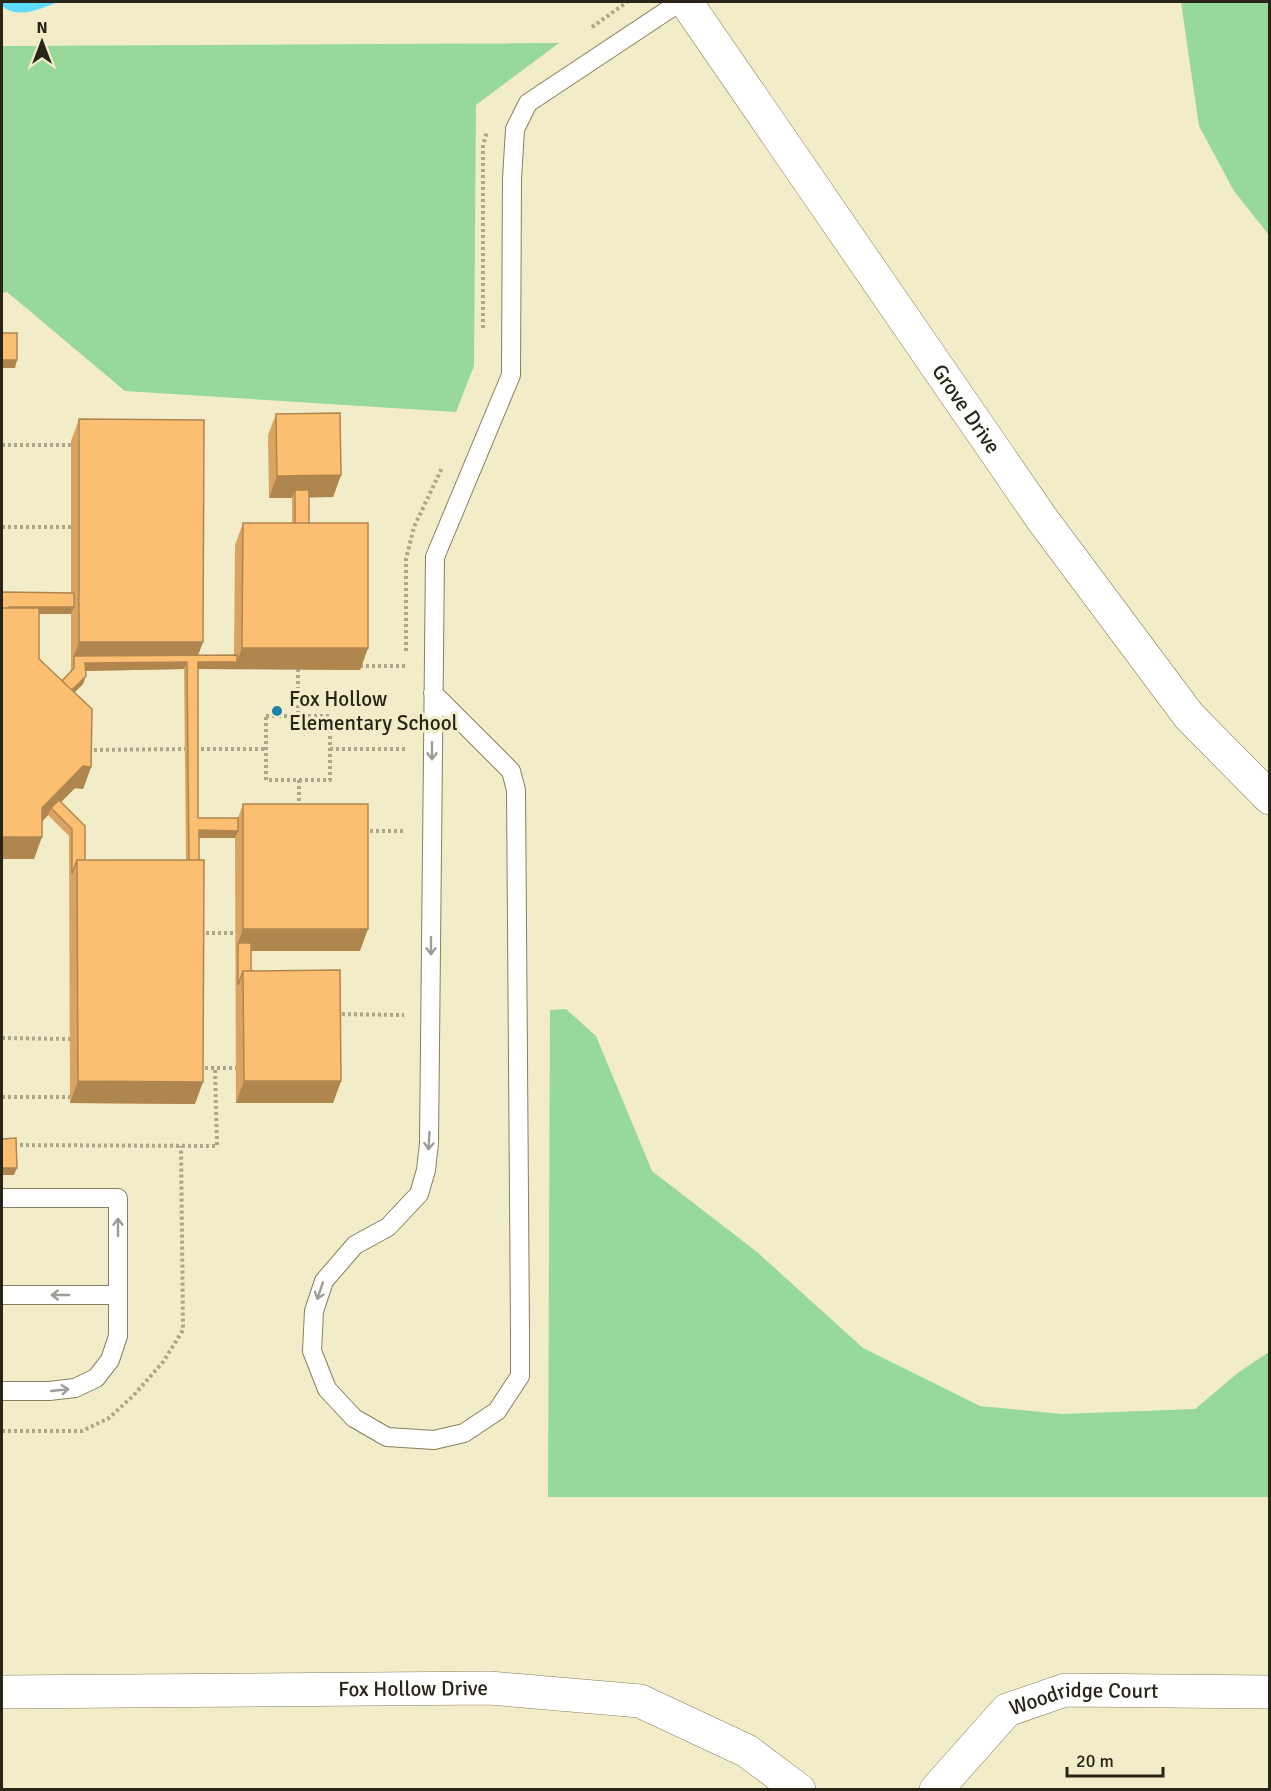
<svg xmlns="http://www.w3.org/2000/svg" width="1271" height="1791" font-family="Signika,sans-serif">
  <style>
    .green { fill: #97d99a }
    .water { fill: #5fdcfd }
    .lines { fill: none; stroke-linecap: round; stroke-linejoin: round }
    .service-casing { stroke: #86805e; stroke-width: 20 }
    .minor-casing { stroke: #86805e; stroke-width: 34 }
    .tertiary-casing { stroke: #86805e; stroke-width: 34 }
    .path { stroke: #aca68a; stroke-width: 4; stroke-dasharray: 3 3; stroke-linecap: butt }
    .service { stroke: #fff; stroke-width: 18 }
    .minor { stroke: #fff; stroke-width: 33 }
    .tertiary { stroke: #fff; stroke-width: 33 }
    .wall { fill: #d9a461; fill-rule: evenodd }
    .shaded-wall { fill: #b0864f }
    .building { fill: #fcbf71; stroke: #b0864f; stroke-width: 1.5 }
    .oneway { stroke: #9e9d97 }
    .poi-dot { fill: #1a82ab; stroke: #f3ecc8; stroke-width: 2 }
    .labels { text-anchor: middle; stroke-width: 6; stroke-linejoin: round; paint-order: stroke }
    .street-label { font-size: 21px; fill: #282518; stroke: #f3ecc8 }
    .poi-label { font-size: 21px; fill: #282518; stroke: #f3ecc8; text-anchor: start }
  </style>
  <rect width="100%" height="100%" fill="#f3ecc8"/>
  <path class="green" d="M1181 2H1269V235L1234 191 1199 126Z
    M559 43 476 105 474 366 456 412 125 391 7 292 2 293V46Z
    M566 1009 596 1036 652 1171 757 1252 863 1348 980 1406 1062 1414 1195 1409 1239 1372 1269 1352V1497H548L550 1010Z"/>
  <path class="water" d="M2 2H59C41 8 19 20 2 6Z"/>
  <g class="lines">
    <g class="service-casing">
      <path id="service" d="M433 693 511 771 516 790 520 1333V1376L497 1411 464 1433 434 1440 387 1437 354 1418 327 1389 312 1351 314 1311 324 1281 355 1245 388 1227 419 1194 426 1170 429 1143 435 557 511 375 512 179 515 129 528 103 680 2
        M2 1198H118V1336L110 1360 96 1378 75 1388 49 1391H2
        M2 1295H118"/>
    </g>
    <g class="minor-casing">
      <g id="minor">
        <path id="s1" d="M936 1790 1007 1710 1065 1690 1270 1692"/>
      </g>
    </g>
    <g class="tertiary-casing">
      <g id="tertiary">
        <path id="s2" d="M686 2 1042 519 1189 716 1270 798"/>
        <path id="s3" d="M2 1692 489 1688 640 1701 747 1751 799 1790"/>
      </g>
    </g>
    <path class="path" d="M592 27 627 2
      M483 328V145L487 132
      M2 445H71
      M2 527H71
      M406 651V559L414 527 442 468
      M360 666H406
      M298 669V716
      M266 716H330V780H266Z
      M195 749H266
      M330 749H405
      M88 750 188 749
      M299 780V809
      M364 831H405
      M200 933H235
      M336 1014 404 1015
      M2 1038 70 1039
      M199 1068H236
      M2 1097H70
      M2 1145 217 1146 215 1068
      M2 1431H82L109 1418 134 1395 163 1362 183 1330 181 1146"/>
    <use href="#service" class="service"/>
    <use href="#minor" class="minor"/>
    <use href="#tertiary" class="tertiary"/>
  </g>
  <path class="wall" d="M276 414 341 475 333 497H309V523L368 648 360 670 198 669V818H238L243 804 360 951H251V971L341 1081 333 1103H236L235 838H199L195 1104 70 1103 69 836 48 815 42 822 34 859H2V592L71 593V441L79 419 198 656H234L235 545 243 523H292V498H269L268 435ZM39 614H71V671L62 681 39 659ZM184 669 186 860H85L61 802 75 788 83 789 91 767 75 692 83 684 85 671Z"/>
  <path class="shaded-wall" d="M2 360H17L15 368H2Z
    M341 475 333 497 295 498V490L292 498H269L277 476Z
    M9 607H74L71 614H7Z
    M79 642H203L195 664 187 662 184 669 82 671 74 656 71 664Z
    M242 648H368L360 670 195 669 198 662H237Z
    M86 676 83 684 60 707 62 700Z
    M83 766 91 767 83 789 75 788 53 810 51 808 48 815 34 830 42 808Z
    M199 830 238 831 235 838H196Z
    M2 837H42L34 859H2Z
    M243 929H368L360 951H238V943Z
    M78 1081 203 1082 195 1104 70 1103Z
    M244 1081H341L333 1103H236Z
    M2 1168H17L14 1175H2Z"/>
  <path class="building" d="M2 333H17V360H2Z
    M340 413 341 475 277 476 276 414Z
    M79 419 204 420 203 642H79Z
    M295 490H309V523H295Z
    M243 523H368V648H242Z
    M2 592 74 593V607H9V608H2Z
    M2 608H39V659L92 709 91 767 83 766 42 808V837H2Z
    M237 655V662H198V818H238V831L199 830V860H189L187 662 85 663 86 676 72 690 62 681 74 668V656Z
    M59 800 85 826V860H77L72 874V829L51 808Z
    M243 804H368V929H243Z
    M77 860H204L203 1082 78 1081Z
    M238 943H251V971H243L238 985Z
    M340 970 341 1081H244L243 971Z
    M16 1138 17 1168H2V1139Z"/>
  <defs><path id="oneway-shaft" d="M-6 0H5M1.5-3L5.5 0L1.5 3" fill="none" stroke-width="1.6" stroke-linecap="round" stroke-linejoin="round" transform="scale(1.5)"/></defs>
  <g class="oneway">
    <use href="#oneway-shaft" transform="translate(432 751) rotate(90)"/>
    <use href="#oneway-shaft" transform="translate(431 946) rotate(90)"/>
    <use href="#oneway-shaft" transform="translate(429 1141) rotate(93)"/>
    <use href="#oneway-shaft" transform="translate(118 1227) rotate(-90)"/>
    <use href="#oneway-shaft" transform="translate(320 1291) rotate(109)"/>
    <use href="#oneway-shaft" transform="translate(60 1295) rotate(180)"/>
    <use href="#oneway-shaft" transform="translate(60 1390) rotate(-6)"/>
  </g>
  <circle class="poi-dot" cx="277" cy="711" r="6"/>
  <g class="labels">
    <g class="street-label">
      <text dy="7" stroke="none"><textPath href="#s2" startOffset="494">Grove Drive</textPath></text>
      <text dy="7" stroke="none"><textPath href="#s3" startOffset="411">Fox Hollow Drive</textPath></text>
      <text dy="7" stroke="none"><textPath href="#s1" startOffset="186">Woodridge Court</textPath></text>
    </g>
    <g class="poi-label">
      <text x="289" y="706">Fox Hollow<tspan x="289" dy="24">Elementary School</tspan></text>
    </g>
  </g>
  <rect width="1271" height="1791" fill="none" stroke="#282518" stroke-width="6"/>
  <g transform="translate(42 42)" stroke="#f3ecc8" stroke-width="4.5" paint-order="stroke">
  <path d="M0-4.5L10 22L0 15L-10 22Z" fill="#282518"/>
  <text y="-9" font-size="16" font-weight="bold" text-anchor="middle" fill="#282518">N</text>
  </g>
  <path d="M1067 1767v9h96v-9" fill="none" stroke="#282518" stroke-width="3"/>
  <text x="1076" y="1767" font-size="18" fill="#282518" stroke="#f3ecc8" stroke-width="4.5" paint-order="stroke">20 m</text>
</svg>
